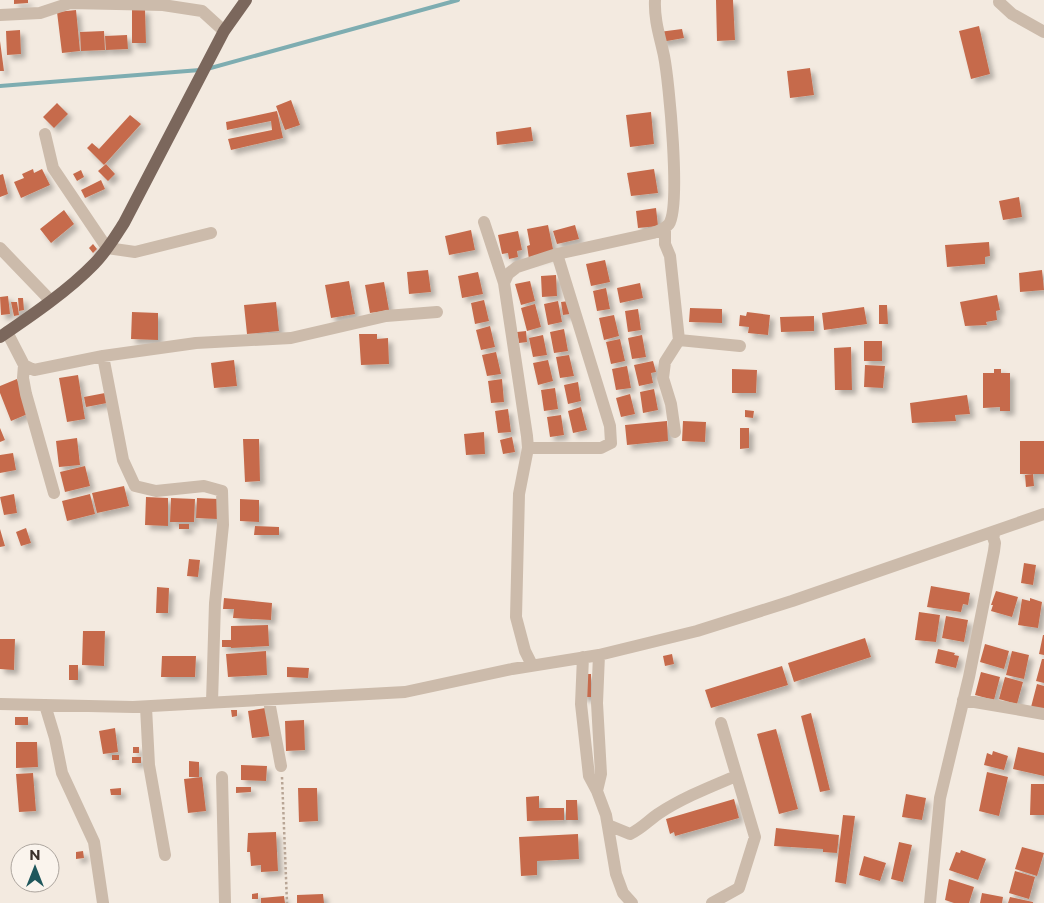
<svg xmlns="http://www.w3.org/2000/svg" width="1044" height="903" font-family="Montserrat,sans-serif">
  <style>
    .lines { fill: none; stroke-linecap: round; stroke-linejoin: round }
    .stream { stroke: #7eadb1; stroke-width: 4 }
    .building { fill: #c66b4b; filter: url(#shadow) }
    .path { stroke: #b8a595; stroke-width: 2.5; stroke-dasharray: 2.5 2.5; stroke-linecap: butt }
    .minor { stroke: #ccbbab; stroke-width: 12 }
    .major { stroke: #7b675c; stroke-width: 12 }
  </style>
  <defs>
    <filter id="shadow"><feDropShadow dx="4.5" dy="4.5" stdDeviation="2.5" flood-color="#0004"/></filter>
  </defs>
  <rect width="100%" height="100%" fill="#f3eae0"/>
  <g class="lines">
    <path class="stream" d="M207 69 458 0
      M0 86 200 70"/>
  </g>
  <path class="building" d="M14 0H28V3L14 4Z
    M716 0H733L735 40 717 41Z
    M132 9H145L146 43H132Z
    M76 10 80 51 62 53 57 12Z
    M979 26 990 74 971 79 959 31Z
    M682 29 684 38 661 42 659 32Z
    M20 30 21 54 7 55 6 31Z
    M104 31 105 50 81 51 80 32Z
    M127 35 128 49 106 50 105 36Z
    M0 41 4 71H0Z
    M810 68 814 95 790 98 787 71Z
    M291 100 300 125 285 130 276 106Z
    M57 103 68 114 54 128 43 117Z
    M277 111 283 138 231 150 228 139 272 130 271 121 227 130 226 122Z
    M651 112 654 144 630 147 626 115Z
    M130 115 141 124 104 165 87 148 92 143 99 149Z
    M531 127 533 141 497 145 496 132Z
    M106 164 115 174 108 181 98 171Z
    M33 169 34 173 42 169 50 185 21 198 14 182 24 178 22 174Z
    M654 169 658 193 631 196 627 173Z
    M81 170 84 177 77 181 73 174Z
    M3 174 8 194 0 197V175Z
    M101 180 105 189 85 198 81 190Z
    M1019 197 1022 217 1003 220 999 201Z
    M656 208 658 226 638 228 636 211Z
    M64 210 74 224 51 243 40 229Z
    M548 225 554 254 529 259 527 246 530 245 527 229Z
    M575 225 579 239 557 244 553 231Z
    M471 230 475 250 449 255 445 236Z
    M518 231 522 250 517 251 518 257 509 259 508 253 502 254 498 235Z
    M989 242 990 256 985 257V264L947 267 945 245Z
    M93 244 97 249 93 253 89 248Z
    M605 260 610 282 591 286 586 264Z
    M428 270 431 292 409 294 407 272Z
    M1042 270 1044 290 1020 292 1019 273Z
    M478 272 483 294 462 298 458 276Z
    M556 275 557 296 542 297 541 276Z
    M349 281 355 314 331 318 325 285Z
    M530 281 535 301 521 305 515 284Z
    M384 282 389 310 370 313 365 285Z
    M640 283 643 298 620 303 617 288Z
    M606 288 610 309 597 311 593 291Z
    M997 295 1000 310 996 311 997 320 986 322 987 325 965 326 960 302Z
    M8 296 10 314 1 315 0 297Z
    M18 298H23L24 310 19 311Z
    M484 300 489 321 475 324 471 303Z
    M558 301 562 322 548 325 544 304Z
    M569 301 570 314 563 315 561 302Z
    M11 302H17L19 315 14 316Z
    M276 302 279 331 247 334 244 305Z
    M535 304 541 327 527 331 521 308Z
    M879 305H887L888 324H879Z
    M864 307 867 324 824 330 822 313Z
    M690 308 722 309V323L689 322Z
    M638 309 641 330 628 332 625 311Z
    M132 312 158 313V340L131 339Z
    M747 312 770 315 768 335 748 333 749 327 739 326 740 315 746 316Z
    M614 315 619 336 604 340 599 318Z
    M814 316V331L781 332 780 317Z
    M490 326 495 347 481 350 476 330Z
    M564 329 568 351 554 353 550 332Z
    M526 331 527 342 519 343 517 332Z
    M359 334H377V339L388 338 389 364 361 365Z
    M543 335 547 355 533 357 529 338Z
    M642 335 646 357 632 359 628 338Z
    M620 339 625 361 611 364 606 342Z
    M864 341H882V361H864Z
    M851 347 852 390H835L834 348Z
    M496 352 501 374 487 376 482 355Z
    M569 355 574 376 560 378 556 357Z
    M234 360 237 386 214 388 211 363Z
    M548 360 553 381 538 385 533 363Z
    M653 361 656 372 651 373 653 383 639 386 634 365Z
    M865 365 885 366 883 388 864 387Z
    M627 366 631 388 616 390 612 369Z
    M732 369 757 370 756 393H732Z
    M994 369H1001V373H1010V411H1000V407L983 408V373H994Z
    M78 375 85 419 67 422 59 378Z
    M17 379 30 413 11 421 0 393V386Z
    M502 379 504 402 491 403 488 381Z
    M578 382 581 401 568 404 564 385Z
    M555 388 558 409 544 411 541 390Z
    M654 389 658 410 643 413 640 392Z
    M105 393 107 403 86 407 84 397Z
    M630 394 635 414 621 417 616 398Z
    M967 395 970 414 955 415 956 421 912 423 910 403Z
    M581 407 587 430 573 433 568 411Z
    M508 409 511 432 498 433 495 411Z
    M745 410 754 411 753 418 745 417Z
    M561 415 564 435 550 437 547 417Z
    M667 421 668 441 627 445 625 425Z
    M683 421 706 422 705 442 682 441Z
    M0 428 5 440 0 442Z
    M740 428H749V448L740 449Z
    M484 432 485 454 466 455 464 434Z
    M512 437 515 452 503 454 500 440Z
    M77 438 80 465 59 467 56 441Z
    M243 439H259L260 481 245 482Z
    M1020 441H1044V474H1020Z
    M13 453 16 470 0 473V455Z
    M85 466 90 486 65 492 60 472Z
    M1033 474 1034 486 1026 487 1025 475Z
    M124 486 129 506 97 513 92 493Z
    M14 494 17 513 4 515 0 497Z
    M90 494 95 514 67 521 62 501Z
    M146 497 168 498V526L145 525Z
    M171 498 195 499 194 522H170Z
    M197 498 218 499 217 519 196 518Z
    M240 499 259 500V522L240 521Z
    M179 524H189V529H179Z
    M255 526 279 527V535H254Z
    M26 528 31 543 21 546 16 532Z
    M0 529 5 546 0 547Z
    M189 559 200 560 198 577 187 576Z
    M1024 563 1036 565 1033 585 1021 583Z
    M931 586 970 593 968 605 963 604 961 612 927 607Z
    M157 587 169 588 168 613H156Z
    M996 591 1018 597 1012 617 991 611 993 605H991Z
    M224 598 272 603 271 620 233 618 234 609H223Z
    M1030 598 1042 602 1038 628 1018 625 1022 599 1030 601Z
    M919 612 940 615 936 642 915 640Z
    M946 616 968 620 964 642 942 638Z
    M268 625 269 646 231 648V626Z
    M83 631H105L104 666 82 665Z
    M1043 635H1044V655L1039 654Z
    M865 638 871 657 794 682 788 663Z
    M0 639H15L14 670 0 669Z
    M222 640H231V647H222Z
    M985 644 1009 651 1004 669 980 662Z
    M938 649 955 653 954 655 959 656 956 668 935 663Z
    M266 651 267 675 228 677 226 654Z
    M1012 651 1029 655 1024 679 1006 675Z
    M672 654 674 664 665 666 663 656Z
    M162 656H196L195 677H161Z
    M1042 659H1044V683L1036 681Z
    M69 665H78V680H69Z
    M782 666 788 685 711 708 705 690Z
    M287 667 309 668 308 678 287 677Z
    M981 672 1000 677 994 700 975 695Z
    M582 674H591V697H582Z
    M1005 677 1023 682 1017 704 999 699Z
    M1037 684 1044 686V710L1031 707Z
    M265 708 270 736 252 738 248 711Z
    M231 710H237V716L232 717Z
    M811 713 830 790 820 792 801 716Z
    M15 717H28V725H15Z
    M304 720 305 750 286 751 285 721Z
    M115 728 118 752 103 754 99 731Z
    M776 729 798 809 779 814 757 734Z
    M16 742H37L38 767 16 768Z
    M133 747H139V753H133Z
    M1018 747 1044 753V776L1013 769Z
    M993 751 1008 756 1004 770 984 765 987 753 992 755Z
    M112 755H119V760H112Z
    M132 757H141V763H132Z
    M189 761 199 762V777H189Z
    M241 765 267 766 266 781 241 780Z
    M987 772 1008 777 999 816 979 811Z
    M33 773 36 811 19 812 16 774Z
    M202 777 206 811 188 813 184 779Z
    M1031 784H1044V815H1030Z
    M236 787H251V792L236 793Z
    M121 788V795H111L110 789Z
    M298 788H317L318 821 299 822Z
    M906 794 926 798 922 820 902 817Z
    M539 796V808H564V820L527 821 526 797Z
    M734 799 739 818 675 836 674 832 670 834 666 819Z
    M566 800H577L578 820H566Z
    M843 815 855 816 846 884 835 882Z
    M776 828 839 835 837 853 823 852V849L774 846Z
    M276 832 278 871 261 872V865L251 866 250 852H247L248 833Z
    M578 834 579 859 537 861V875L521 876 519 837Z
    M899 842 912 845 903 882 891 879Z
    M1022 847 1044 853 1037 876 1015 869Z
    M961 850 986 859 978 880 949 870 956 852 960 853Z
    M83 851 84 858 76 859V852Z
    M864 856 886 863 880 881 859 875Z
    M1015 871 1035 877 1029 899 1009 893Z
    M949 879 974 887 969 903H954L945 900Z
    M258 893V899H252V894Z
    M982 893 1003 897 1002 903H980Z
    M323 894 324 903H297V895Z
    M284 896 285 903H261V898Z
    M1010 897 1033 902V903H1008Z"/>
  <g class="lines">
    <path class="path" d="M282 777 287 903"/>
    <path class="minor" d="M999 2 1012 14 1044 32
      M0 15 40 13 70 3 163 5 202 11 224 31
      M45 134 53 168 107 248 135 252 211 233
      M484 222 504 283 527 436 528 448 519 494 516 617 525 651 532 665
      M665 228V244L670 256 679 340 665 362 663 378 671 404 675 432
      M0 248 50 300
      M504 283 508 274 517 267 557 254 653 233C659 231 665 229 669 224 681 206 669 81 664 56 660 37 654 20 655 0
      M7 332 24 365 34 370 103 356 196 343 291 338 386 316 437 312
      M679 340 740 346
      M103 356 123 460 135 486 156 491 204 486 222 491 223 525 215 603 212 702
      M24 365 23 378 26 394 54 493
      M528 448H601L611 443 610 426 557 254
      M583 657 581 704 589 776 597 791 606 815 616 874 623 893 632 903
      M963 700 1044 714
      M269 701 281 766
      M0 704 133 707 405 692 512 669 599 655 697 631 792 601 1044 514
      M45 705 55 738 62 773 94 842 103 903
      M146 707 149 765 165 855
      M222 777 225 903
      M597 791 601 774 597 703 599 655
      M608 825 630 834C641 829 648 821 658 814 682 798 710 787 736 776
      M712 903 739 888 755 837 721 723
      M930 903 940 798 969 677 994 551 995 543 993 537 995 532"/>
    <path class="major" d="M0 337C31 316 69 290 94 264 106 252 115 237 124 223L224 31 246 0"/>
  </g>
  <g transform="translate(35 868)"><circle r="24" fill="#faf4ed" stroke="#ada69f"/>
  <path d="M0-4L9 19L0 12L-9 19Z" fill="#1f575c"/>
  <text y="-8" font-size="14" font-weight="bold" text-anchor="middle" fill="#3a302a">N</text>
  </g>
</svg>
